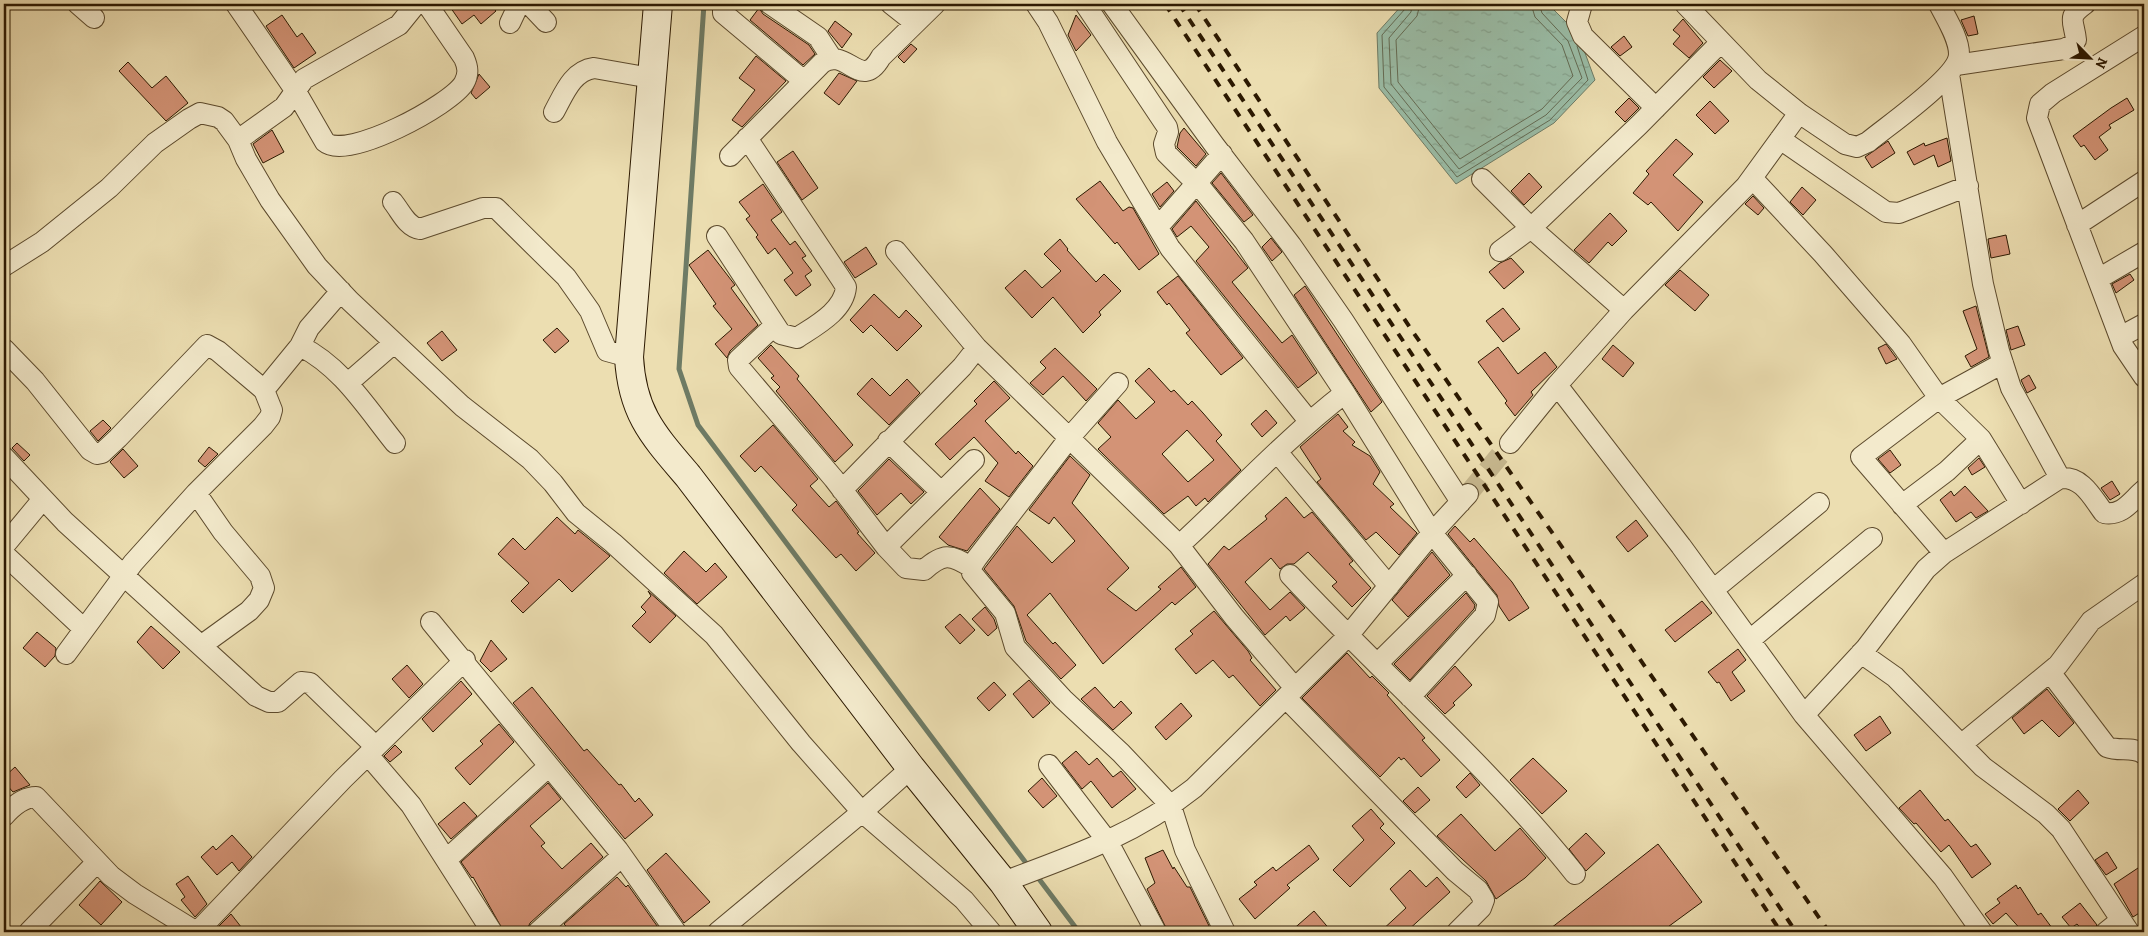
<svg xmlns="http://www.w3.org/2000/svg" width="2148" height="936" font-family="Alegreya,serif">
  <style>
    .water { fill: url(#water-ripples); stroke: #6e7b65 }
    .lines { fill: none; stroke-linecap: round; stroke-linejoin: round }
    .shore { stroke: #636b54; stroke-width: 1 }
    .stream { stroke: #6e7b65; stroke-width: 5 }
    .building { fill: #d39376; stroke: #2c1901; fill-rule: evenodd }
    .street-tunnel { stroke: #c6b78e; stroke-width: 20; stroke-dasharray: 20 10; stroke-linecap: butt }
    .street-casing { stroke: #5c4a2d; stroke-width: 22 }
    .secondary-casing { stroke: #2c1901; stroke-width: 30 }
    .street { stroke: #f3eacc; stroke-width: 20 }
    .secondary { stroke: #f3eacc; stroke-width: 28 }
    .rail { stroke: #2c1901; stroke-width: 4; stroke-dasharray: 9 9; stroke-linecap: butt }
  </style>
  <defs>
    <pattern id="water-ripples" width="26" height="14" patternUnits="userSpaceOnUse" patternTransform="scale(1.25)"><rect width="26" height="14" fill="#9abda7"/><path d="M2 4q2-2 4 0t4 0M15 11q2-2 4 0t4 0" fill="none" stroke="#85a28e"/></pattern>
  </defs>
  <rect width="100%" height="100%" fill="#ecdeb1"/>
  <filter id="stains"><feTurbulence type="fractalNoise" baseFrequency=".004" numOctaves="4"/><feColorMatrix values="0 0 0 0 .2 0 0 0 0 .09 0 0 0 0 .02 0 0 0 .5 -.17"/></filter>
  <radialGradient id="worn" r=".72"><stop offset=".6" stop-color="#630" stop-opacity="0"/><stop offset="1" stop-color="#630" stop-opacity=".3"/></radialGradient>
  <path class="water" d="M1403 4H1548L1578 34 1595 80 1554 123 1456 184 1379 88 1377 33Z"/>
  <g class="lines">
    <path class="shore" d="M1406 4 1405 9 1382 35 1384 87 1457 177 1550 120 1588 80 1577 46
      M1412 4 1411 12 1389 38 1391 84 1459 169 1546 115 1582 78 1568 41 1542 13 1539 4
      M1420 4 1417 16 1396 40 1398 82 1460 159 1542 109 1573 76 1562 45 1535 17 1531 4"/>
    <path class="stream" d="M704 4 679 369 698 425 1029 867
      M1036 875 1079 932"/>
  </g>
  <path class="building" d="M448 4H490L496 11 481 24 474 15 462 24Z
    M759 8 763 14 809 45 815 54 803 65 750 20Z
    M282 15 297 37 302 33 316 53 294 68 266 26Z
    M1076 15 1091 35 1076 51 1068 35Z
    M1974 16 1978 34 1968 36 1961 20Z
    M1683 19 1703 43 1689 58 1673 44 1680 36 1673 30Z
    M835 21 852 34 842 48 828 31Z
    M1624 36 1632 47 1620 56 1611 47Z
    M911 44 917 49 904 63 898 57Z
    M756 56 786 81 742 127 732 120 755 90 739 78Z
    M1720 60 1732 71 1714 88 1703 77Z
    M128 62 152 88 166 76 188 103 166 121 119 71Z
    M839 73 857 81 839 105 824 93Z
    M479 74 490 87 476 99 471 93Z
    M1629 98 1639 108 1625 122 1615 112Z
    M2127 98 2134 110 2109 125 2111 128 2099 137 2108 150 2095 160 2084 145 2081 147 2073 136 2111 108Z
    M1710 101 1729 121 1715 134 1696 115Z
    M1184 128 1206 154 1196 166 1177 147 1180 133Z
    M272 130 284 152 263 163 253 144Z
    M1947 138 1951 161 1938 167 1934 155 1914 165 1907 152 1924 143 1925 146Z
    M1676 139 1693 154 1673 175 1703 202 1678 231 1651 202 1648 205 1633 193 1649 174 1646 171Z
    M1888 141 1895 153 1872 168 1865 157Z
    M793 151 818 188 802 200 777 162Z
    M1221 173 1253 215 1244 222 1212 183Z
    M1529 173 1542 187 1524 205 1511 191Z
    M1100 181 1123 211 1129 207 1133 208 1159 254 1139 270 1117 242 1115 244 1076 199Z
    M1167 182 1174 191 1160 207 1152 194Z
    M763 184 782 212 771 220 790 245 795 241 806 256 802 258 812 271 805 276 811 285 796 296 784 280 793 273 775 248 768 254 756 237 758 235 746 219 750 216 739 202Z
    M1802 187 1816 200 1803 215 1790 202Z
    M1753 196 1764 208 1758 215 1745 204Z
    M1196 201 1248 268 1232 282 1282 343 1292 335 1317 373 1298 388 1196 261 1209 247 1191 226 1177 237 1172 229Z
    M1610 213 1627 231 1612 246 1608 242 1589 263 1574 250Z
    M2006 235 2010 254 1991 258 1988 239Z
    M1271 238 1282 252 1272 261 1262 247Z
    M1060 239 1068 249 1067 250 1096 282 1104 274 1121 291 1099 312 1101 315 1083 333 1053 297 1032 318 1005 288 1025 270 1042 288 1061 271 1044 254Z
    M866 247 877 264 855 278 844 262Z
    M708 250 735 285 731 288 758 325 730 351 727 358 715 344 732 329 713 306 716 304 689 265Z
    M1511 258 1524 272 1504 289 1489 272 1500 263Z
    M1680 270 1709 295 1695 311 1665 285Z
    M2130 274 2134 280 2116 293 2112 284Z
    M1178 276 1243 358 1221 375 1186 333 1190 330 1169 303 1167 305 1157 292Z
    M1305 286 1382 402 1371 412 1294 295Z
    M874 294 899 318 906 310 922 326 897 351 871 325 863 333 850 320Z
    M1976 306 1989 357 1971 367 1965 356 1977 349 1963 311Z
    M1503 308 1520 329 1503 342 1486 321Z
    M2018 326 2025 345 2011 350 2006 330Z
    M557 328 569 341 555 353 543 340Z
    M442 331 457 350 442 361 427 343Z
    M1886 344 1897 359 1886 364 1878 348Z
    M771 345 799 376 797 379 853 445 835 462 776 391 780 387 771 378 774 376 758 358Z
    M1613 345 1634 363 1623 377 1602 359Z
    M1498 347 1518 374 1545 352 1557 367 1531 392 1533 395 1515 416 1505 403 1507 401 1478 362Z
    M1055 348 1097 389 1086 401 1063 376 1043 395 1030 383 1046 368 1040 362Z
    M1149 368 1171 392 1174 390 1188 405 1192 401 1203 413 1222 435 1216 441 1241 470 1208 502 1205 498 1196 506 1188 496 1164 514 1098 449 1111 437 1098 423 1118 400 1136 419 1155 402 1135 381ZM1187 430 1214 460 1188 482 1162 454Z
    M2029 375 2036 388 2027 393 2021 380Z
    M872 378 890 396 907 379 920 393 889 425 857 394Z
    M994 381 1010 398 985 421 1016 454 1018 451 1033 466 1009 497 985 481 998 463 974 437 950 460 935 444 977 404 974 401Z
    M1266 410 1277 423 1262 437 1251 424Z
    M1338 414 1348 427 1343 431 1355 442 1352 445 1370 456 1380 472 1373 484 1394 504 1390 507 1417 533 1399 555 1376 532 1366 540 1317 482 1321 479 1300 447Z
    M103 420 111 428 98 441 90 431Z
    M773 425 818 479 810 486 829 507 836 501 859 532 857 533 875 553 856 571 841 554 836 558 792 510 797 505 761 466 755 472 740 456Z
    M17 443 30 455 24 461 12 448Z
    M209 447 218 454 205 467 198 461Z
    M123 449 138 466 124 478 110 462Z
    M1890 450 1901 465 1890 473 1878 459Z
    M1070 456 1090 475 1072 503 1129 568 1107 589 1136 611 1161 589 1158 587 1181 567 1196 587 1175 605 1172 602 1103 664 1050 593 1027 615 1053 644 1055 642 1076 665 1061 679 1026 641 1014 606 984 569 1017 526 1052 563 1075 541 1054 517 1049 524 1029 510Z
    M1979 458 1985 467 1972 475 1968 468Z
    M889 459 924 492 911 504 901 493 877 515 858 491Z
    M2112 481 2120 494 2110 500 2101 488Z
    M1965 486 1988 511 1976 518 1971 512 1956 522 1940 500 1951 491 1954 496Z
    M980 488 1000 509 967 551 948 545 939 537Z
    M1286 497 1304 518 1312 512 1353 561 1349 564 1371 588 1352 607 1332 586 1337 582 1308 552 1294 564H1287L1280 569 1271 558 1245 582 1270 610 1290 592 1305 608 1290 621 1286 616 1265 635 1208 564 1224 546 1229 550 1267 519 1265 516Z
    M557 517 575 534 578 530 610 556 572 592 559 579 523 613 511 601 529 583 498 554 513 538 525 550Z
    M1636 520 1648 536 1628 552 1616 537Z
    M1455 526 1470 542 1474 538 1512 582 1529 608 1509 621 1499 606 1497 595 1448 534Z
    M684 551 706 572 715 563 727 577 697 604 664 573Z
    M1432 552 1450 575 1408 617 1392 600Z
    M648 591 676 616 650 643 632 626 646 612 641 607 651 596Z
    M1466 593 1475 605 1474 609 1410 680 1394 664Z
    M1702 601 1712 613 1675 642 1665 630Z
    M985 607 994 619 997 628 988 636 972 619Z
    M1214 611 1248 651 1252 658 1250 660 1276 690 1260 706 1233 675 1229 678 1213 660 1196 674 1175 649 1193 634 1190 631Z
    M960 614 975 630 960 644 945 627Z
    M151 626 180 652 163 669 137 642Z
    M37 632 56 648 55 656 45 667 23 648Z
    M491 640 507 659 491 672 480 661Z
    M1738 649 1746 660 1732 672 1745 691 1731 701 1719 682 1717 683 1708 672Z
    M1347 653 1370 678 1372 676 1389 693 1387 695 1425 738 1422 740 1440 760 1421 777 1404 758 1401 760 1399 757 1380 777 1302 698Z
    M407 665 423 684 409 698 392 679Z
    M1455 666 1472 685 1453 703 1455 705 1445 714 1427 696Z
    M1029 680 1050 703 1033 718 1013 694Z
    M461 681 472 694 433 732 422 719Z
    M994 682 1006 695 989 711 977 698Z
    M532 687 584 751 587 749 619 785 621 784 635 802 639 798 653 815 625 839 514 704 513 703Z
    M1095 687 1114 708 1121 701 1132 713 1113 730 1081 699Z
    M2047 689 2074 723 2059 737 2042 720 2024 734 2012 718Z
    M1181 703 1192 716 1166 740 1155 727Z
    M1880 716 1891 733 1866 751 1854 735Z
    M499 724 514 742 470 785 455 768 483 744 480 741Z
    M395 745 402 752 390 762 384 756Z
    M1076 751 1089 765 1097 758 1113 777 1121 771 1136 789 1112 808 1091 781 1082 789 1062 763Z
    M1533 758 1567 791 1542 814 1510 780Z
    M15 767 30 785 13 792 4 782V777Z
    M1470 773 1480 785 1466 798 1456 787Z
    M1042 778 1057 796 1043 808 1028 791Z
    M548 783 561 799 530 826 545 843 541 846 562 869 591 843 603 857 530 923 526 932H504L473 877 472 878 461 862Z
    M1418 787 1430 800 1415 813 1403 801Z
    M1920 790 1945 821 1948 819 1971 847 1976 844 1991 864 1972 878 1949 845 1941 852 1916 823 1914 824 1899 808Z
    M2078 790 2089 803 2070 821 2058 809Z
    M464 802 477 816 451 839 438 824Z
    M1371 809 1384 824 1380 828 1395 843 1350 887 1333 870 1364 840 1352 826Z
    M1461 814 1495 851 1520 828 1546 858 1525 878 1496 899 1486 881 1437 836Z
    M1586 833 1605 853 1586 871 1569 849Z
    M232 835 252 857 239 871 232 862 217 875 201 857 213 846 216 850Z
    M1658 844 1702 902 1661 932H1546Z
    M1309 845 1319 859 1287 885 1290 888 1255 919 1239 899 1257 885 1254 882 1273 867 1276 871Z
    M1163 850 1173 869 1174 867 1187 887H1190L1212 932H1168L1147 889 1155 883 1145 858Z
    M2107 852 2117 868 2106 875 2095 860Z
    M666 853 710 902 684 923 647 870Z
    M2138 868 2144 879V910L2133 917 2114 884Z
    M1410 870 1426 887 1437 877 1450 892 1406 932H1380L1406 908 1390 889Z
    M188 876 207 904 195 917 181 900 185 897 176 884Z
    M617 877 626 887 628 885 660 930 657 932H571L564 924Z
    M100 881 122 902 101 925 79 905Z
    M2016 885 2018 889 2020 887 2038 915 2041 913 2055 932H2023L2006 913 1993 924 1985 914 2000 903 1997 899Z
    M2080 903 2097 925 2091 932H2084L2077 924 2071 928 2062 917Z
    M1314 911 1332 932H1290Z
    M231 914 245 932H213Z"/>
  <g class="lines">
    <path class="street-tunnel" d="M1468 494 1510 443"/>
    <g class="street-casing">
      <path id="street" d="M78 4 94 18
        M236 4 295 90 325 142C347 161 451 105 464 83 469 74 468 67 464 58L427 4
        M529 4 546 22
        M723 4V13L804 81
        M770 4 818 37 831 57
        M891 4 915 23
        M1036 4 1048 22 1107 142 1170 248 1309 421
        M1085 4 1167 127 1168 132 1164 144 1166 153 1202 189 1244 241 1345 393 1432 533 1488 602 1485 615 1410 697
        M1112 4 1215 146 1291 245 1343 320 1461 502
        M1582 4 1577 22 1583 36 1656 108
        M1685 4 1758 80 1799 113 1845 144 1857 147 1868 142C1887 126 1959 77 1959 54 1959 38 1946 18 1939 4
        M510 23 519 4
        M2144 36 2053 93 2040 104 2037 118 2123 346 2144 377
        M1956 65 2064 49 2072 45 2076 40C2074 20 2066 18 2085 4
        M1949 74 1983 284 1999 351 2011 388 2060 478
        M554 112C564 94 572 71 594 68L651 78
        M1780 139 1886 212 1899 213 1968 186
        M238 140 284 107 304 79 399 25 416 4
        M730 156 822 63C847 46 861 93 881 57L935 4
        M1752 178 1823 254 1901 344 1939 398 1981 439 2021 504
        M1482 179 1531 228 1624 310
        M393 202C401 212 407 227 420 229L483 208H496L566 277 590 311 607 351 629 357
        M2077 225 2144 181
        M1158 227 1222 154
        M717 236 781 334 797 338C815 326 844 311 846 287L841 279 747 138
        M896 251 977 348 1178 544 1234 617 1295 688
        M1500 251 1531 228 1639 125 1721 42
        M4 266 42 242 73 217 109 188 155 143 189 119 200 113 218 117 224 121 238 140 246 159 270 200 317 266 350 301 462 406 530 459 553 483 576 513 613 543 714 635 801 743 862 812 964 900 991 932
        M2098 279 2144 252
        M775 325 738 360 739 367 834 479 886 547 906 568 924 570C943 553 950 554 971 567
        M2120 337 2144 324
        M300 346C342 367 366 407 395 443
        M4 349 35 381 90 450 97 454 102 453 118 438 207 345 218 351 264 390 272 410 270 417 263 426 196 493 133 563 66 654
        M348 383 394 343
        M1118 383 1070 437 977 558 971 567 972 573 1005 613 1015 647 1063 699 1121 753 1171 806 1185 850 1225 932
        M1557 385 1681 546 1804 715 1943 877 1982 932
        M264 390 300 346 309 328 341 291
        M888 441 941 492
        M1510 443 1557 385 1624 310 1746 186 1799 113
        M1278 453 1389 586
        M4 457 65 522 256 696 269 702H278L301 682 310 683 376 747
        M842 490 962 367 977 348
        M196 493 223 532 260 576 264 588 259 600 249 611 202 645
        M1902 505 1947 471 1981 439
        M1178 544 1185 540C1238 491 1288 437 1345 393
        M4 546 43 499
        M886 547 974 460
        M1944 553 1861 457 1939 398 2003 363
        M4 554 84 629
        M1290 575C1384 676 1489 766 1575 874
        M1713 590 1819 503
        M431 622 618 850 676 932
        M1750 640 1872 538
        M1861 653 1895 677 1983 767 2046 814 2061 829 2129 932
        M1377 664 1467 575
        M2050 672 2107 747C2119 752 2133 746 2144 754
        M1286 698 1455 871 1478 890 1484 900 1481 908 1457 932
        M1804 715 1866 648 1926 569 1944 553 2060 478C2082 476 2092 497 2104 513 2123 516 2131 501 2144 490
        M1962 744 2058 665 2091 621 2144 584
        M369 756 411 805 492 932
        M1049 765 1108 842 1156 932
        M4 816C12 807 23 797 36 797L111 876 135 894 195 931 200 929 343 779 465 660
        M447 859 549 766
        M1003 882C1073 856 1135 835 1194 788L1347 637 1432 533 1468 494
        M29 932 97 862
        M538 932 622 856
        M718 932 862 812 911 768
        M2106 932 2121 920"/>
    </g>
    <g class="secondary-casing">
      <path id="secondary" d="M658 4 629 357C632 413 653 435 688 476L911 768 1003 882 1038 932"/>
    </g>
    <use href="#street" class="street"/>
    <use href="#secondary" class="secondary"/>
    <path class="rail" d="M1165 4 1781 932
      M1179 4 1796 932
      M1195 4 1413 332 1829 932"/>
  </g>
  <rect width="2148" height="936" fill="none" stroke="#ecdeb1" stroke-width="20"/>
  <rect x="5" y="5" width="2138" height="926" fill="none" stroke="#2c1901" stroke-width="2.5"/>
  <rect x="10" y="10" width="2128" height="916" fill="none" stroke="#2c1901"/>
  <g transform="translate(2090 58) rotate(114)" stroke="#f3eacc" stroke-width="4" paint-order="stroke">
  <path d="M0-4L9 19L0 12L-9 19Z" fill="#2c1901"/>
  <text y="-8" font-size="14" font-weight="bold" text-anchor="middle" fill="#2c1901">N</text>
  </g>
  <rect width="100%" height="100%" filter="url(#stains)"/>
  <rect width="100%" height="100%" fill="url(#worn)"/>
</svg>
